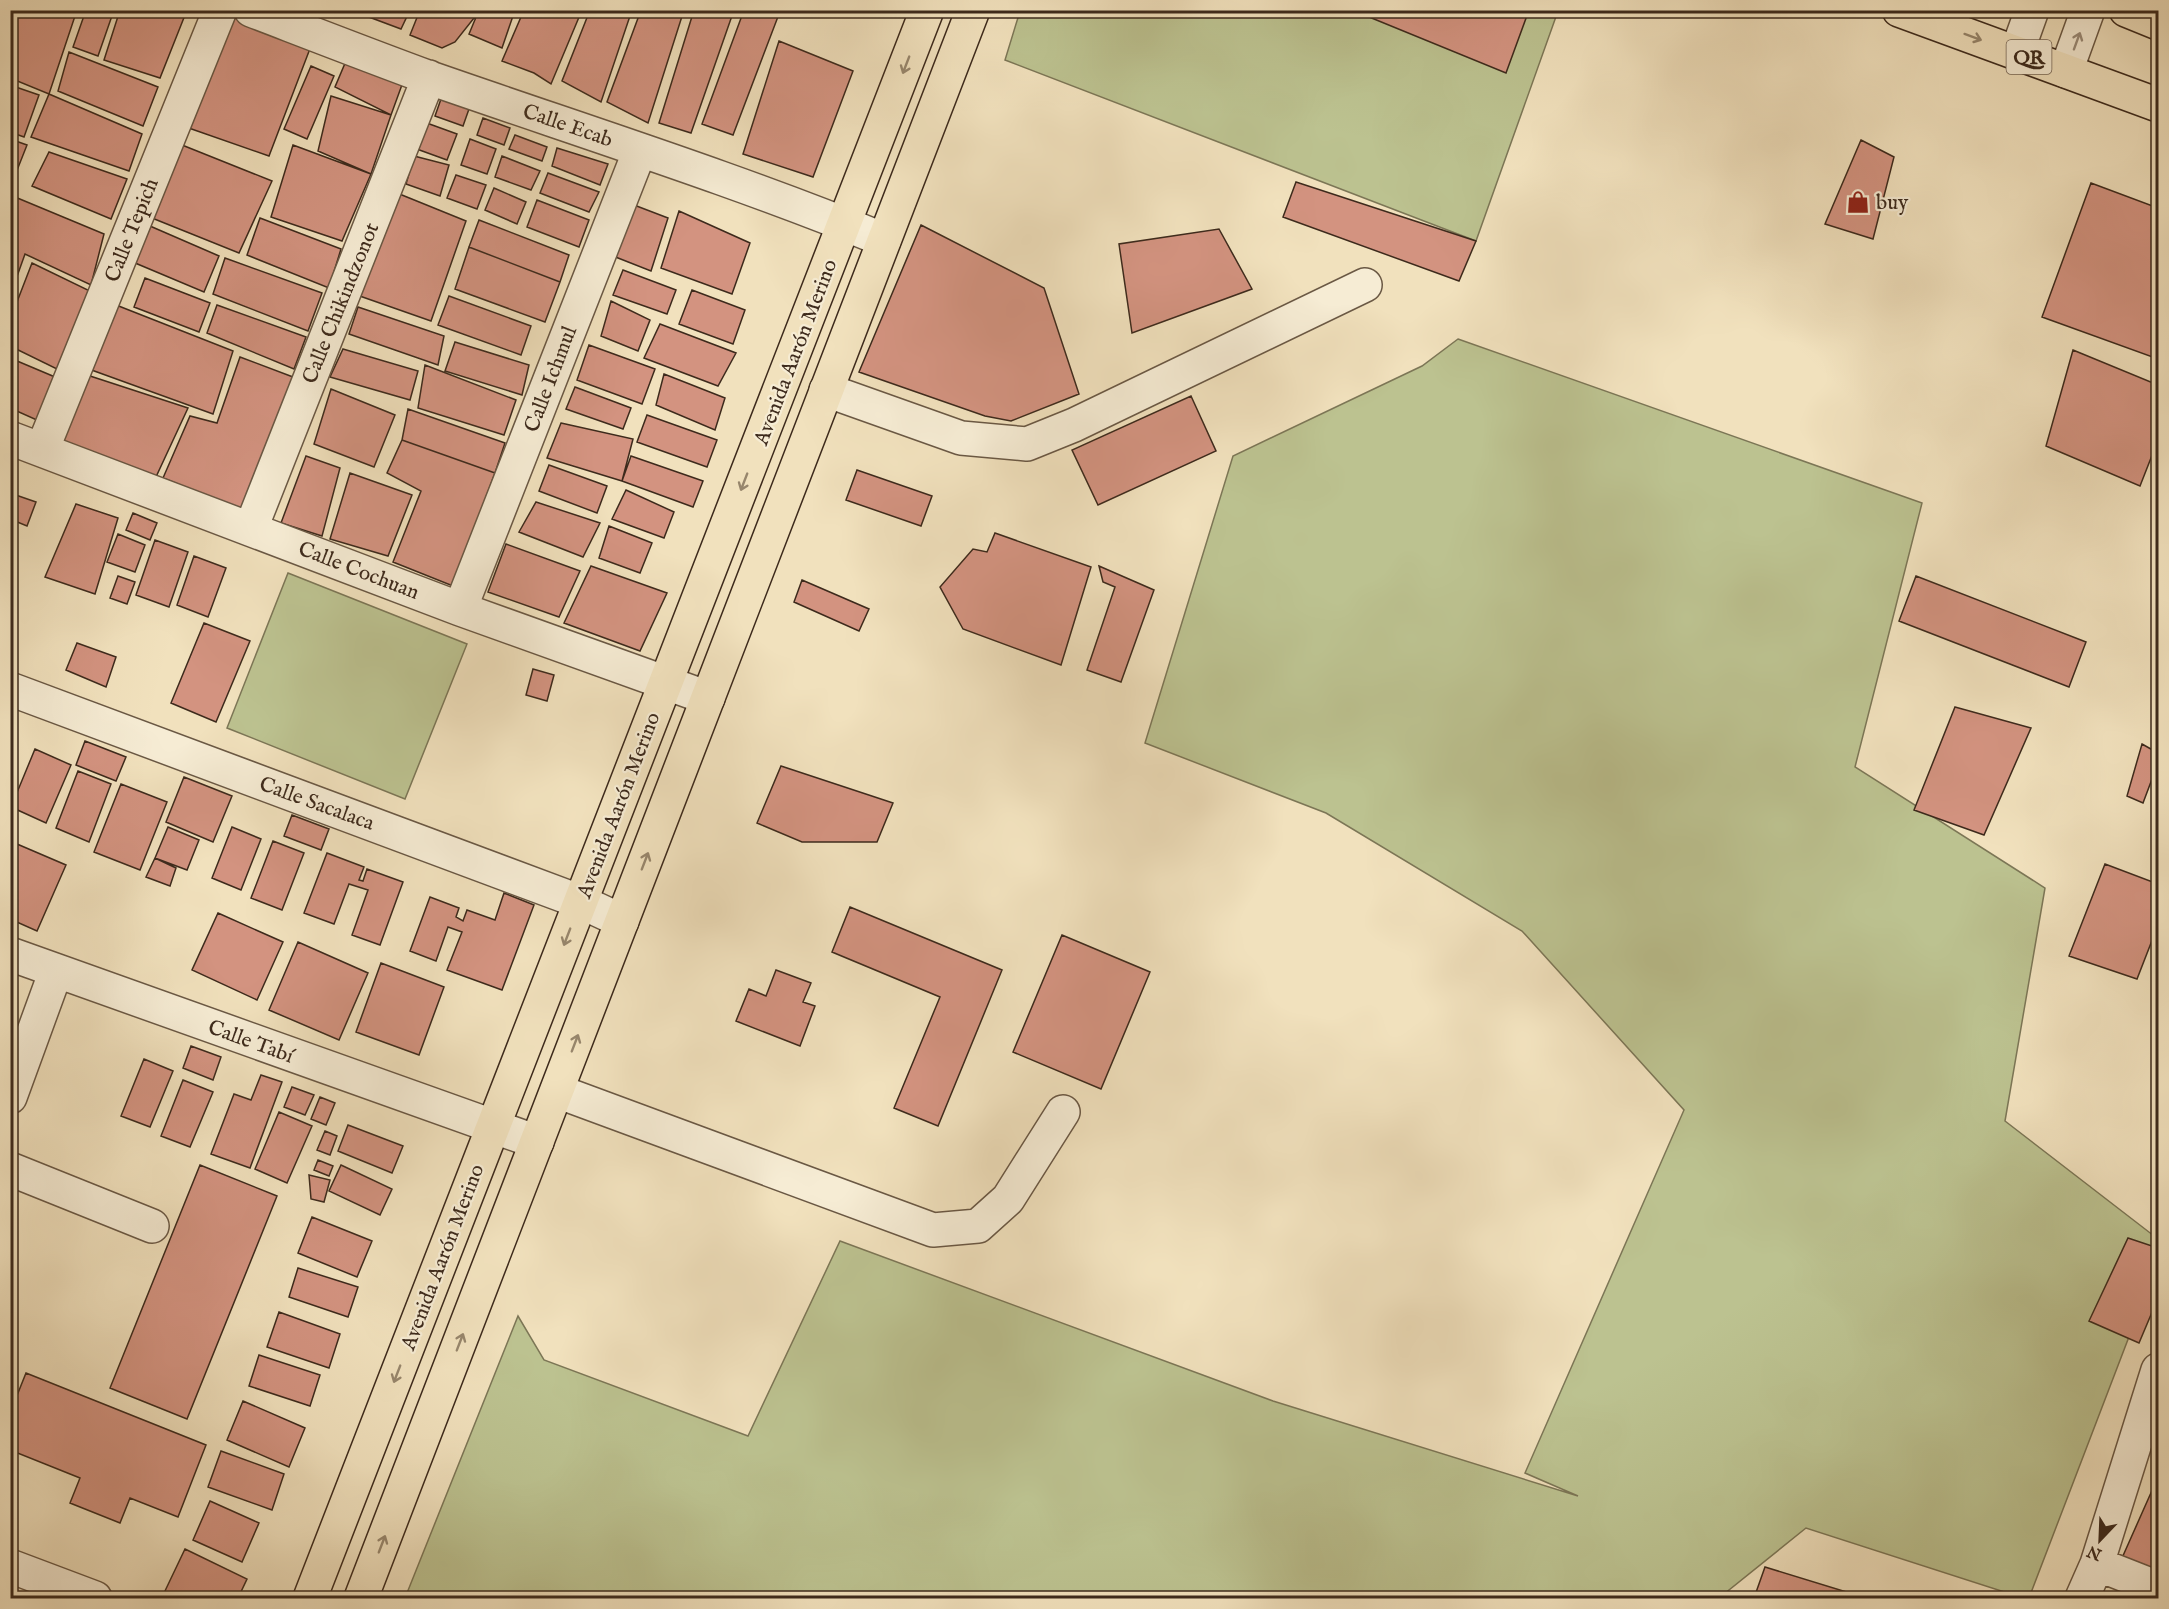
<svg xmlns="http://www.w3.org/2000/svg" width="2169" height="1609" font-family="'IM FELL English',serif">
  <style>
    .green { fill: #bcc290; stroke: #7c7656; stroke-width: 1.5 }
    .building { fill: #d39380; stroke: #3d2a1c; stroke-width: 1.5 }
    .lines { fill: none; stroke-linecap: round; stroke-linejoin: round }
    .minor-casing { stroke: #6a5844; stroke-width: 36 }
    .major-casing { stroke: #3d2a1c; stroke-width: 36 }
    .minor { stroke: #f6ecd4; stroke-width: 33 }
    .major { stroke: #f1e1bd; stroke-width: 33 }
    .oneway { stroke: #97866c }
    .oneway2 { stroke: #9a8b78 }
    .labels { text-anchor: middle; stroke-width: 4.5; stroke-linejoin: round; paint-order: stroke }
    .shield { fill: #f6ecd4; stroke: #746453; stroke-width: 1.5 }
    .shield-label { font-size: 20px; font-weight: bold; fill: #3d2a1c }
    .street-label { font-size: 21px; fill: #3d2a1c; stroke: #f6ecd4 }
    .poi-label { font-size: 21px; fill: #3d2a1c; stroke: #f6ecd4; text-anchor: start }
  </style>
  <rect width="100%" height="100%" fill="#f1e1bd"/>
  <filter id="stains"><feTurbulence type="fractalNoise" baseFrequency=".00333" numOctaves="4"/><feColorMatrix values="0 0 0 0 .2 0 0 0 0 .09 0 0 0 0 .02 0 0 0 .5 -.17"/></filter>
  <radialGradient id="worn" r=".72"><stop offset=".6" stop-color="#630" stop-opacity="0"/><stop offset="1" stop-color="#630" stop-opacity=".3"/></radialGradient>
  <path class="green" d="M1020 11H1558L1476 241 1005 60Z
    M1458 339 1922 503 1855 767 2045 888 2005 1121 2158 1239V1261L2029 1598H2023L1806 1528 1719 1598H405L518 1316 544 1360 748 1436 840 1241 1273 1401 1578 1496 1525 1473 1684 1110 1522 931 1326 813 1145 743 1233 456 1422 366Z
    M288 573 467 644 405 799 227 728Z"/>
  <path class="building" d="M10 10H77L49 94 10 78Z
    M86 10H114L98 56 73 47Z
    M120 10H187L160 78 104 60Z
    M373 10H410L401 29 369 17Z
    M420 10H478V13L455 42 442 48 410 35Z
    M479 10H515L502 48 469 34Z
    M524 10H582L551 84 534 73 502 61Z
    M590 10H632L601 102 562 81Z
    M641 10H684L648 123 607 102Z
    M694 10H734L691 133 659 123Z
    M744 10H769L779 14 733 135 702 124Z
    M1352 10H1529L1506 73Z
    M229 14 311 46 269 156 183 126Z
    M779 41 853 71 813 177 743 154Z
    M69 52 158 87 143 126 58 91Z
    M346 61 403 82 391 115 335 87Z
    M311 66 334 76 307 139 284 129Z
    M10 85 39 95 24 137 10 132Z
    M49 94 142 134 129 171 31 137Z
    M331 96 391 115 371 174 318 151Z
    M441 99 469 109 463 126 435 116Z
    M483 118 510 128 504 145 477 135Z
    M424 122 457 134 447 160 414 148Z
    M515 135 547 147 542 161 509 149Z
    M10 139 27 145 10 188Z
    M470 139 496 149 487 174 461 165Z
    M1861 140 1894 157 1873 239 1825 224Z
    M172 141 272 181 239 253 147 216Z
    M293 145 371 174 342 241 271 217Z
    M557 148 608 164 600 185 552 166Z
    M49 152 127 179 111 219 32 186Z
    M414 156 449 165 440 196 406 184Z
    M502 156 540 171 531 190 495 177Z
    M548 173 599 192 589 212 540 193Z
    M456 175 486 185 477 209 447 198Z
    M1296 182 1476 241 1459 281 1283 217Z
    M2091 183 2158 208V359L2042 317Z
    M494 188 526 202 517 224 485 210Z
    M397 193 466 221 431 321 354 294Z
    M15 197 104 234 91 285 25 254 10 296V208Z
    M537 200 589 220 579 247 527 227Z
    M634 205 668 218 651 271 613 256Z
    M679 211 750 243 732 294 661 268Z
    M260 218 341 249 329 288 247 255Z
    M479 220 569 255 560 282 469 247Z
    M143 223 219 256 204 292 128 260Z
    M921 225 1044 288 1079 394 1011 421 985 416 859 372Z
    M1219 229 1252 289 1132 333 1119 244Z
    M469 247 560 282 545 322 455 289Z
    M225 258 322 293 308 331 213 294Z
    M32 263 92 292 61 371 10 346V320Z
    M623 270 676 290 667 314 613 295Z
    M145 278 210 303 199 332 134 307Z
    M692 290 745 310 733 344 679 324Z
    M449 296 531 326 521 355 438 325Z
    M611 301 650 320 638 351 601 336Z
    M111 303 233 351 213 414 86 368Z
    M217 305 306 337 294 369 207 333Z
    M358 307 444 336 438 365 349 334Z
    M660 324 736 353 718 386 644 358Z
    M455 342 529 365 522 395 445 371Z
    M589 345 655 369 642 404 577 380Z
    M343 349 418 371 410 400 330 377Z
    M2073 350 2158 385V440L2140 486 2046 446Z
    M240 357 293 377 244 511 163 478 190 416 217 423Z
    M10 358 55 377 39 421 10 408Z
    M425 365 516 400 504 435 418 408Z
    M664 374 725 398 715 430 656 405Z
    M87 375 188 408 155 479 59 441Z
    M575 387 631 408 623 429 566 409Z
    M331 389 395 415 374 467 314 444Z
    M1191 396 1216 451 1098 505 1072 450Z
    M408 409 505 443 495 473 402 440Z
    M647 415 717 440 707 467 637 442Z
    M561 423 633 439 622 481 547 458Z
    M402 440 495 473 453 586 393 562 421 491 387 473Z
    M306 456 340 468 322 536 281 523Z
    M631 456 703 481 693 507 622 481Z
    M549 465 607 486 597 513 539 491Z
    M857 470 932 496 921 526 846 500Z
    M350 473 412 495 388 556 330 539Z
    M626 490 674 512 664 538 612 519Z
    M10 493 36 502 27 526 10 519Z
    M536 502 600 523 583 557 519 532Z
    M76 504 118 518 95 594 45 577Z
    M133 513 157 523 150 540 126 530Z
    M609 526 652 543 640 573 599 558Z
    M995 533 1091 567 1061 665 963 629 940 587 973 549 987 552Z
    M118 534 145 545 135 572 107 562Z
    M155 540 188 552 169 607 136 595Z
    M506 544 580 571 559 617 488 592Z
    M194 556 226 568 208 617 177 605Z
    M591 566 667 593 640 651 564 623Z
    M1099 566 1154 590 1121 682 1087 670 1115 587 1103 582Z
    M118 576 135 582 127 604 110 598Z
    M1916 576 2086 642 2069 687 1899 621Z
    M802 580 869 609 859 631 794 602Z
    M204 623 250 641 216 722 171 703Z
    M77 643 116 657 106 687 66 670Z
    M533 669 554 675 547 701 526 695Z
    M1955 707 2031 728 1984 835 1914 810Z
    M85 741 126 757 116 781 76 765Z
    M2142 744 2158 753V763L2143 803 2127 796Z
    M35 749 71 765 46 823 11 807Z
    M781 766 893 803 877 842H802L757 823Z
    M78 771 111 784 89 842 56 828Z
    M184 777 232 796 213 842 166 822Z
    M121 784 167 802 140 870 94 852Z
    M292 815 329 829 321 850 284 836Z
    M168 827 199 840 187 870 155 858Z
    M232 827 261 839 241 890 212 878Z
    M10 841 66 865 37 931 10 919Z
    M273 841 304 853 282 910 251 898Z
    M327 853 364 867 359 880 363 881 367 869 403 882 380 945 352 935 368 890 349 884 334 924 304 913Z
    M155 858 176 868 170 886 146 877Z
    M2105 864 2158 884V925L2137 979 2069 956Z
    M504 893 534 905 502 990 447 970 462 932 448 927 436 961 410 951 430 897 459 908 456 917 463 921 467 910 495 920Z
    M850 907 1002 970 938 1126 894 1108 940 997 832 952Z
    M218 913 283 942 257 1000 192 970Z
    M1062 935 1150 972 1101 1089 1013 1052Z
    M298 942 368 973 339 1040 269 1010Z
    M381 963 444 987 419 1055 356 1032Z
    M776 970 811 983 803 1002 815 1006 800 1046 736 1021 749 989 766 996Z
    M191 1046 221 1057 213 1080 183 1068Z
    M144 1059 173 1071 150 1127 121 1116Z
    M261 1075 282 1082 250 1168 211 1154 234 1094 251 1100Z
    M183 1080 213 1092 190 1147 161 1136Z
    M292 1087 314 1095 305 1115 284 1107Z
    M320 1097 335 1103 326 1125 311 1119Z
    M279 1112 312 1126 287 1183 255 1169Z
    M348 1125 403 1146 392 1173 338 1151Z
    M325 1131 337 1136 330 1155 317 1150Z
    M318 1160 333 1166 329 1176 314 1170Z
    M200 1165 277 1196 187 1419 110 1388Z
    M341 1165 392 1189 380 1215 329 1191Z
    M309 1175 330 1180 324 1202 311 1199Z
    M312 1217 372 1241 357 1277 298 1253Z
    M2128 1238 2158 1248V1298L2139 1343 2089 1321Z
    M298 1268 358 1287 348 1317 289 1297Z
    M279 1312 340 1334 329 1368 267 1347Z
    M259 1355 320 1375 310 1406 249 1386Z
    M26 1373 206 1445 178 1517 130 1498 120 1523 70 1503 80 1478 10 1450V1413Z
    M243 1401 305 1428 289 1467 227 1440Z
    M221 1451 284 1474 272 1510 208 1487Z
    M2154 1486 2158 1488V1582L2118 1567Z
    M210 1501 259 1523 242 1562 193 1540Z
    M185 1549 247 1579 238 1598H176L164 1593Z
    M1765 1567 1866 1598H1754Z"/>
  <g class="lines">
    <g class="minor-casing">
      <path id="minor" d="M251 10C311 33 370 56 430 78 582 131 735 179 884 240
        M2017 52 2032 10
        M2066 71 2088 10
        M826 390 961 438 1027 444 1074 425 1365 285
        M10 438 460 609 708 698
        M42 450 220 10
        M251 528 429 77
        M460 609 640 150
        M10 689 581 902 622 921
        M10 954 537 1142
        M557 1091 933 1230 978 1226 1008 1199 1063 1112
        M10 1097 56 971
        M10 1169 152 1226
        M2097 1564 2158 1588
        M10 1566 95 1598
        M2082 1598 2097 1564 2158 1370"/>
    </g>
    <g class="major-casing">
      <path id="major" d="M1899 10 2158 105
        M2126 10 2158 23
        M310 1598 927 10
        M361 1598 973 10"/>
    </g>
    <use href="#minor" class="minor"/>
    <use href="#major" class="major"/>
  </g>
  <defs><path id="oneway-shaft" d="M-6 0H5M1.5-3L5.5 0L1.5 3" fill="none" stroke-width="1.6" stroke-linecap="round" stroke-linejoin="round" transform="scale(1.5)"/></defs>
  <g class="oneway">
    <use href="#oneway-shaft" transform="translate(1973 37) rotate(20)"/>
    <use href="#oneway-shaft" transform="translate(906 65) rotate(111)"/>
    <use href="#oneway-shaft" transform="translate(744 482) rotate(111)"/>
    <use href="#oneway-shaft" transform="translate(645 861) rotate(-69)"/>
    <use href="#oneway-shaft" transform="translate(567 937) rotate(111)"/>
    <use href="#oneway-shaft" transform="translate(575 1043) rotate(-69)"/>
    <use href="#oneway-shaft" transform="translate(460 1342) rotate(-69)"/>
    <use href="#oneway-shaft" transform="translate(397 1374) rotate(111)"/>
    <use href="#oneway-shaft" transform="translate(382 1544) rotate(-69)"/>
  </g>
  <use class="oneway2" href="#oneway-shaft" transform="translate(2077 41) rotate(-70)"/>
  <defs>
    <g id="shop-bare" transform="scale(1.8)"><path d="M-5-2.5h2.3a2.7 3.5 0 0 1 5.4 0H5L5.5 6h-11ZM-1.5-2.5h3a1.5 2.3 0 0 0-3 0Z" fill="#8f2418" stroke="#f6ecd4" stroke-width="2.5" paint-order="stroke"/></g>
  </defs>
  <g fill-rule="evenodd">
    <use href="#shop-bare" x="1858" y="202"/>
  </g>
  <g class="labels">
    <rect class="shield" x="2006.5" y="40" width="45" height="34" rx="4.5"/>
    <g class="shield-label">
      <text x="2029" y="64">QR</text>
    </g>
    <g class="street-label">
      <text transform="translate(568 125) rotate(19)" y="7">Calle Ecab</text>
      <text transform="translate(131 230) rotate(-68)" y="7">Calle Tepich</text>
      <text transform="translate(340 303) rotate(-68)" y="7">Calle Chikindzonot</text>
      <text transform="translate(795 352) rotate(-69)" y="7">Avenida Aarón Merino</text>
      <text transform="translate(550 379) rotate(-69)" y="7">Calle Ichmul</text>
      <text transform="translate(359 570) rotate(21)" y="7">Calle Cochuan</text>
      <text transform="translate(317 803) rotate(20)" y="7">Calle Sacalaca</text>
      <text transform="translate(618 805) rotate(-69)" y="7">Avenida Aarón Merino</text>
      <text transform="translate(251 1041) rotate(20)" y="7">Calle Tabí</text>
      <text transform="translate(442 1257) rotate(-69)" y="7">Avenida Aarón Merino</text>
    </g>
    <g class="poi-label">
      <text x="1876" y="209">buy</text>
    </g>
  </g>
  <rect width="2169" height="1609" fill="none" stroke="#f1e1bd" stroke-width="36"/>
  <rect x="12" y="12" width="2145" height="1585" fill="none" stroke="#3d2a1c" stroke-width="3"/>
  <rect x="18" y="18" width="2133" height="1573" fill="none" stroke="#3d2a1c" stroke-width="1.5"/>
  <g transform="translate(2100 1540) rotate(203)" stroke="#f6ecd4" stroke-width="4.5" paint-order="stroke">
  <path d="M0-4.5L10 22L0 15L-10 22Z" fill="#3d2a1c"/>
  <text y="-9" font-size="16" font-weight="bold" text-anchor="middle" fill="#3d2a1c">N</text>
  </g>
  <rect width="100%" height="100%" filter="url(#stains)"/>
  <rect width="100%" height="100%" fill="url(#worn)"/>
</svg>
